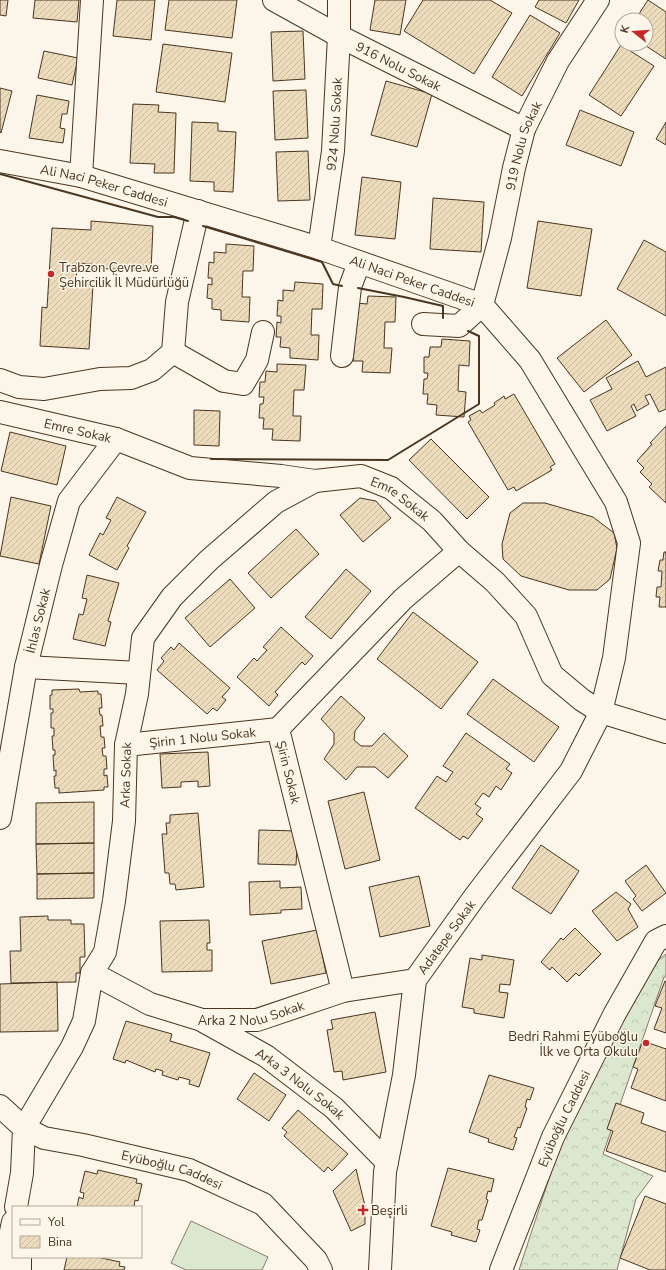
<svg xmlns="http://www.w3.org/2000/svg" width="666" height="1270" font-family="'Nunito Sans',sans-serif">
  <style>
    .forest { fill: url(#forest-crowns); stroke: #887966 }
    .pitch { fill: #dce7d0; stroke: #887966 }
    .building { fill: url(#building-hatch); stroke: #4a3520 }
    .lines { fill: none; stroke-linecap: round; stroke-linejoin: round }
    .minor-casing { stroke: #4a3520; stroke-width: 24 }
    .minor { stroke: #fbf6e9; stroke-width: 22 }
    .wall { stroke: #4a3520; stroke-width: 2 }
    .poi-dot { fill: #c62828; stroke: #fbf6e9; stroke-width: 1.5 }
    .labels { text-anchor: middle; stroke-width: 3; stroke-linejoin: round; paint-order: stroke }
    .street-label { font-size: 13px; fill: #4a3520; stroke: #fbf6e9 }
    .poi-label { font-size: 13px; fill: #4a3520; stroke: #fbf6e9; text-anchor: start }
  </style>
  <defs>
    <pattern id="forest-crowns" width="20" height="18" patternUnits="userSpaceOnUse"><rect width="20" height="18" fill="#dce7d0"/><path d="M2 6a3 3 0 1 1 6 0M12 15a3 3 0 1 1 6 0" fill="none" stroke="#bec7b2"/></pattern>
    <pattern id="building-hatch" width="6" height="6" patternUnits="userSpaceOnUse"><rect width="6" height="6" fill="#ecdcbc"/><path d="M-1 1l2-2M0 6l6-6M5 7l2-2" fill="none" stroke="#ccbda1"/></pattern>
  </defs>
  <rect width="100%" height="100%" fill="#fbf6e9"/>
  <path class="forest" d="M666 954V977H664L603 1154 653 1176 636 1199 617 1270H519L564 1133 615 1035 656 962Z"/>
  <path class="pitch" d="M191 1221 268 1257 262 1270H186L171 1263Z"/>
  <path class="building" d="M0 0H8L6 16 0 15Z
    M35 0H79L77 22 33 18Z
    M117 0H155L151 40 113 36Z
    M169 0H237L232 38 165 30Z
    M375 0H406L400 35 370 30Z
    M423 0H490L512 13 474 74 404 31Z
    M539 0H579L566 23 535 7Z
    M648 0 666 12V59L643 44H646V20H635Z
    M530 15 560 33 522 96 492 77Z
    M303 31 305 79 273 81 271 32Z
    M163 44 232 53 225 102 156 92Z
    M621 45 654 66 621 116 589 95Z
    M44 51 78 58 72 85 38 78Z
    M386 81 432 94 417 147 371 135Z
    M0 88 12 91 1 133 0 132Z
    M306 90 308 138 275 140 273 91Z
    M37 95 69 101 67 114H62L60 128 65 129 63 143 29 138Z
    M133 104 159 105 158 112 176 113 174 173H154L155 164 130 163Z
    M580 110 634 132 621 166 566 145Z
    M192 122 218 123V131L236 132 233 192 214 191V182L190 181Z
    M666 122V145L656 139Z
    M308 151 310 200 278 201 276 152Z
    M362 177 401 182 395 239 355 235Z
    M433 198 484 202 481 252 430 249Z
    M91 221 153 226 151 271 92 268V264L77 263 76 284 93 285 89 349 40 346 42 307 47 308 52 228 91 230Z
    M538 221 592 229 581 296 527 288Z
    M644 240 666 252V316L617 289Z
    M226 244 254 246 253 271H243L242 297H250L249 322 221 320V310L212 309V299L207 298 208 284 212 285V278H208L209 262 214 263V252L226 253Z
    M295 282 323 284 322 309H312L311 335H319L318 360 290 358V348L280 347 281 337H276L277 322 281 323V316H277L278 300 283 301V290L294 291Z
    M368 296 396 297 395 322H385L384 348H392L390 373 362 372 363 361H353L354 350H349L356 303 367 304Z
    M606 320 632 355 584 392 557 358Z
    M442 339 470 341 469 366 459 365 458 391 466 392 464 417 436 415 437 405 427 404 428 394H423L424 379H427L428 373H424V357H429L430 347H441Z
    M638 361 646 377 666 367V409L659 412 650 394 645 396 649 404 637 411 634 404 631 406 636 416 607 431 590 400 612 389 606 378Z
    M277 364 306 365 304 390H294L293 416H301L300 441 272 440 273 429H263L264 418H259L260 404H263L264 397H259L260 382H265L266 371 277 372Z
    M514 394 555 464 550 467 552 470 516 491 514 487 508 490 468 422 471 420 469 416 480 410 482 413 495 405 494 403 504 396 505 399Z
    M194 410 220 411 219 446 194 445Z
    M666 426V503L649 487 652 484 640 472 644 468 637 461 652 444 650 443Z
    M10 432 66 446 57 485 1 471Z
    M431 439 489 497 467 519 409 460Z
    M11 497 51 506 39 564 0 556Z
    M117 497 146 512 127 546 129 548 117 570 89 555 100 533 103 535 111 520 106 518Z
    M360 498 376 501 391 518 363 542 340 515Z
    M523 503H545L593 517 614 533 617 548 610 579 597 590H569L521 576 503 559 502 544 510 513Z
    M296 529 319 554 271 598 248 573Z
    M664 552H666V607H659L660 597H656L657 587H661L662 571H658L660 560H663Z
    M346 569 371 591 331 639 305 617Z
    M87 575 119 583 108 621 111 622 105 646 73 639 79 614 83 615 87 599 82 598Z
    M230 579 255 608 210 647 185 618Z
    M413 612 478 662 441 709 377 659Z
    M281 627 313 656 305 665 302 662 275 692 278 695 269 706 237 677 254 658 257 661 267 650 263 647Z
    M179 643 230 688 222 697 226 700 217 711 213 708 207 714 157 670 164 661 161 658 171 647 174 650Z
    M493 679 559 727 534 762 467 714Z
    M79 689 80 692 98 691V694H101L102 708H99L100 715H102L103 726H100L101 737H104L105 748H102L103 756H106L107 769H104V776L107 775 108 787H104V790L59 793V788H55L54 776H56V770L54 771 53 755H55V750H53L52 736H54V728H51V713H53V709H50V695H52V690Z
    M341 696 365 718 355 731 354 740 361 746H372L384 733 408 756 388 778 375 767H357L346 780 324 759 334 744V733L321 719Z
    M466 733 510 764 506 769 512 773 501 790 496 786 489 797 483 793 475 804 481 808 476 814 483 819 468 839 463 836 460 840 415 808 437 776 446 782 453 772 443 766Z
    M208 752 210 786 198 787V781L181 782V787L162 788 160 754Z
    M364 792 380 860 345 869 328 801Z
    M94 802V843L36 844V803Z
    M198 813 204 887 176 890 175 884H170L169 873H165L162 834H167L166 823H170V815Z
    M259 830 298 831 296 865 258 864Z
    M94 843V873L37 874 36 844Z
    M541 845 579 871 551 914 512 888Z
    M646 865 666 893 642 911 633 899 636 896 625 881Z
    M94 873V898L37 899V874Z
    M419 876 430 926 380 937 369 887Z
    M280 881V888L301 887 302 909 281 910V913L250 915 249 882Z
    M616 892 631 904 628 909 638 927 617 941 592 911Z
    M48 916V920H71V924H84L85 957H80V973H76V982L11 983 10 951H21L20 917Z
    M209 920 210 943H207V950H212V971L162 972 160 921Z
    M575 928 601 954 579 976 576 973 567 982 552 967 550 970 541 962 561 938 563 940Z
    M317 930 326 973 271 984 262 941Z
    M482 955 514 960 510 985 500 984 499 992 508 993 504 1018 474 1013V1009L462 1007 470 958 482 960Z
    M665 981H666V1033L654 1029 662 1008 655 1006Z
    M57 982 58 1031 0 1032V984Z
    M375 1012 386 1072 343 1080 342 1071 334 1072 327 1030 333 1029 331 1020Z
    M126 1021 172 1034 170 1041 210 1053 199 1087 189 1084 190 1080 179 1077 178 1080 162 1075 163 1071 156 1069 155 1072 126 1060 125 1063 113 1059Z
    M643 1041 666 1049V1101L631 1088 638 1069 633 1067Z
    M254 1073 286 1095 269 1121 237 1099Z
    M489 1075 534 1088 530 1100 527 1099 525 1107 527 1108 520 1128 518 1127 514 1137 517 1138 513 1150 488 1142 489 1139 469 1132Z
    M616 1103 644 1113 641 1123 666 1132V1172L606 1151 613 1131 607 1129Z
    M298 1110 348 1154 332 1171 328 1167 324 1172 284 1136 287 1132 282 1128Z
    M448 1168 494 1179 491 1192 488 1191 486 1199 488 1200 482 1220H479L477 1229 480 1230 476 1242 451 1235 452 1232 431 1226Z
    M356 1169 365 1206V1224L351 1231 333 1191Z
    M98 1170 137 1179 136 1183 142 1184 138 1201 135 1200 134 1207H77L79 1197 83 1199 84 1193 80 1192 85 1171 97 1174Z
    M645 1196 666 1204V1270H650L620 1258Z
    M67 1257H97L120 1262 119 1266 125 1267 124 1270H64Z"/>
  <g class="lines">
    <g class="minor-casing">
      <g id="minor">
        <path id="s1" d="M274 0 339 36 524 129"/>
        <path id="s2" d="M0 161 81 176 319 248 482 305 530 360 616 502 629 543 614 658 601 712 571 771 476 895 415 980 404 1075 385 1172 380 1270"/>
        <path d="M81 176 92 0"/>
        <path id="s3" d="M319 248 333 151 339 36V0"/>
        <path id="s4" d="M423 324 459 326 482 305 500 238 514 168 524 129 558 61 598 0"/>
        <path d="M173 352 224 381 243 384 257 360 263 332"/>
        <path d="M342 356 350 287 359 263"/>
        <path d="M0 380 19 387 44 389 100 379 131 378 152 370 173 352 177 302 198 211"/>
        <path id="s5" d="M0 412 116 439 190 468 281 476 315 481 361 476 391 488 432 521 459 551 495 582 526 616 552 675 582 700 601 712 666 732"/>
        <path d="M26 667 139 673"/>
        <path id="s6" d="M126 745 278 729"/>
        <path id="s7" d="M0 818 26 667 51 565 69 501 116 439"/>
        <path id="s8" d="M92 973 150 1004 202 1020H257L343 991 415 980"/>
        <path d="M343 991 278 729 403 599 459 551"/>
        <path id="s9" d="M203 1021 266 1056 334 1108 387 1162"/>
        <path id="s10" d="M0 1106 24 1128 44 1138 83 1145 189 1170 263 1204 316 1260 321 1270"/>
        <path id="s11" d="M16 1207 22 1173 24 1128 72 1047 84 1021 92 973 105 952 114 901 124 821 126 745 137 694 143 638 172 597 209 560 276 502 315 481"/>
        <path d="M3 1270 13 1222"/>
        <path d="M20 1270V1257"/>
        <path id="s12" d="M501 1270 553 1137 614 1015 656 941 666 936"/>
      </g>
    </g>
    <use href="#minor" class="minor"/>
    <path class="wall" d="M0 174 158 217H174L188 221
      M203 226 322 262 333 284 342 286
      M358 288 404 297 443 306V318
      M211 459 388 460 479 404V336L468 331"/>
  </g>
  <g class="poi-dot">
    <circle cx="51" cy="274" r="4"/>
    <circle cx="646" cy="1043" r="4"/>
    <path d="M361 1204h4v4h4v4h-4v4h-4v-4h-4v-4h4z"/>
  </g>
  <g class="labels">
    <g class="street-label">
      <text dy="5" stroke="none"><textPath href="#s1" startOffset="141">916 Nolu Sokak</textPath></text>
      <text dy="5" stroke="none"><textPath href="#s3" startOffset="125">924 Nolu Sokak</textPath></text>
      <text dy="5" stroke="none"><textPath href="#s4" startOffset="232">919 Nolu Sokak</textPath></text>
      <text dy="5" stroke="none"><textPath href="#s2" startOffset="107">Ali Naci Peker Caddesi</textPath></text>
      <text dy="5" stroke="none"><textPath href="#s2" startOffset="430">Ali Naci Peker Caddesi</textPath></text>
      <text dy="5" stroke="none"><textPath href="#s5" startOffset="80">Emre Sokak</textPath></text>
      <text dy="5" stroke="none"><textPath href="#s5" startOffset="416">Emre Sokak</textPath></text>
      <text dy="5" stroke="none"><textPath href="#s7" startOffset="201">İhlas Sokak</textPath></text>
      <text dy="5" stroke="none"><textPath href="#s6" startOffset="77">Şirin 1 Nolu Sokak</textPath></text>
      <text transform="translate(289 772) rotate(76)" y="5">Şirin Sokak</text>
      <text dy="5" stroke="none"><textPath href="#s11" startOffset="454">Arka Sokak</textPath></text>
      <text transform="translate(446 937) rotate(-54)" y="5">Adatepe Sokak</text>
      <text dy="5" stroke="none"><textPath href="#s8" startOffset="170">Arka 2 Nolu Sokak</textPath></text>
      <text dy="5" stroke="none"><textPath href="#s9" startOffset="116">Arka 3 Nolu Sokak</textPath></text>
      <text dy="5" stroke="none"><textPath href="#s12" startOffset="164">Eyüboğlu Caddesi</textPath></text>
      <text dy="5" stroke="none"><textPath href="#s10" startOffset="187">Eyüboğlu Caddesi</textPath></text>
    </g>
    <g class="poi-label">
      <text x="59" y="272">Trabzon Çevre ve<tspan x="59" dy="15">Şehircilik İl Müdürlüğü</tspan></text>
      <text x="638" y="1041" text-anchor="end">Bedri Rahmi Eyüboğlu<tspan x="638" dy="15">İlk ve Orta Okulu</tspan></text>
      <text x="371" y="1215">Beşirli</text>
    </g>
  </g>
  <rect x="12" y="1206" width="130" height="52" fill="#fbf6e9" stroke="#b4a999"/>
  <rect x="20" y="1219" width="20" height="6" fill="#fbf6e9" stroke="#b4a999"/>
  <text x="48" y="1226" font-size="12" fill="#4a3520">Yol</text>
  <rect x="20" y="1236" width="20" height="12" fill="url(#building-hatch)" stroke="#b4a999"/>
  <text x="48" y="1246" font-size="12" fill="#4a3520">Bina</text>
  <g transform="translate(634 32) rotate(287)"><circle r="19" fill="#fbf6e9" stroke="#b4a999"/>
  <path d="M0-3L7 15L0 10L-7 15Z" fill="#c62828"/>
  <text y="-6" font-size="11" font-weight="bold" text-anchor="middle" fill="#4a3520">K</text>
  </g>
</svg>
